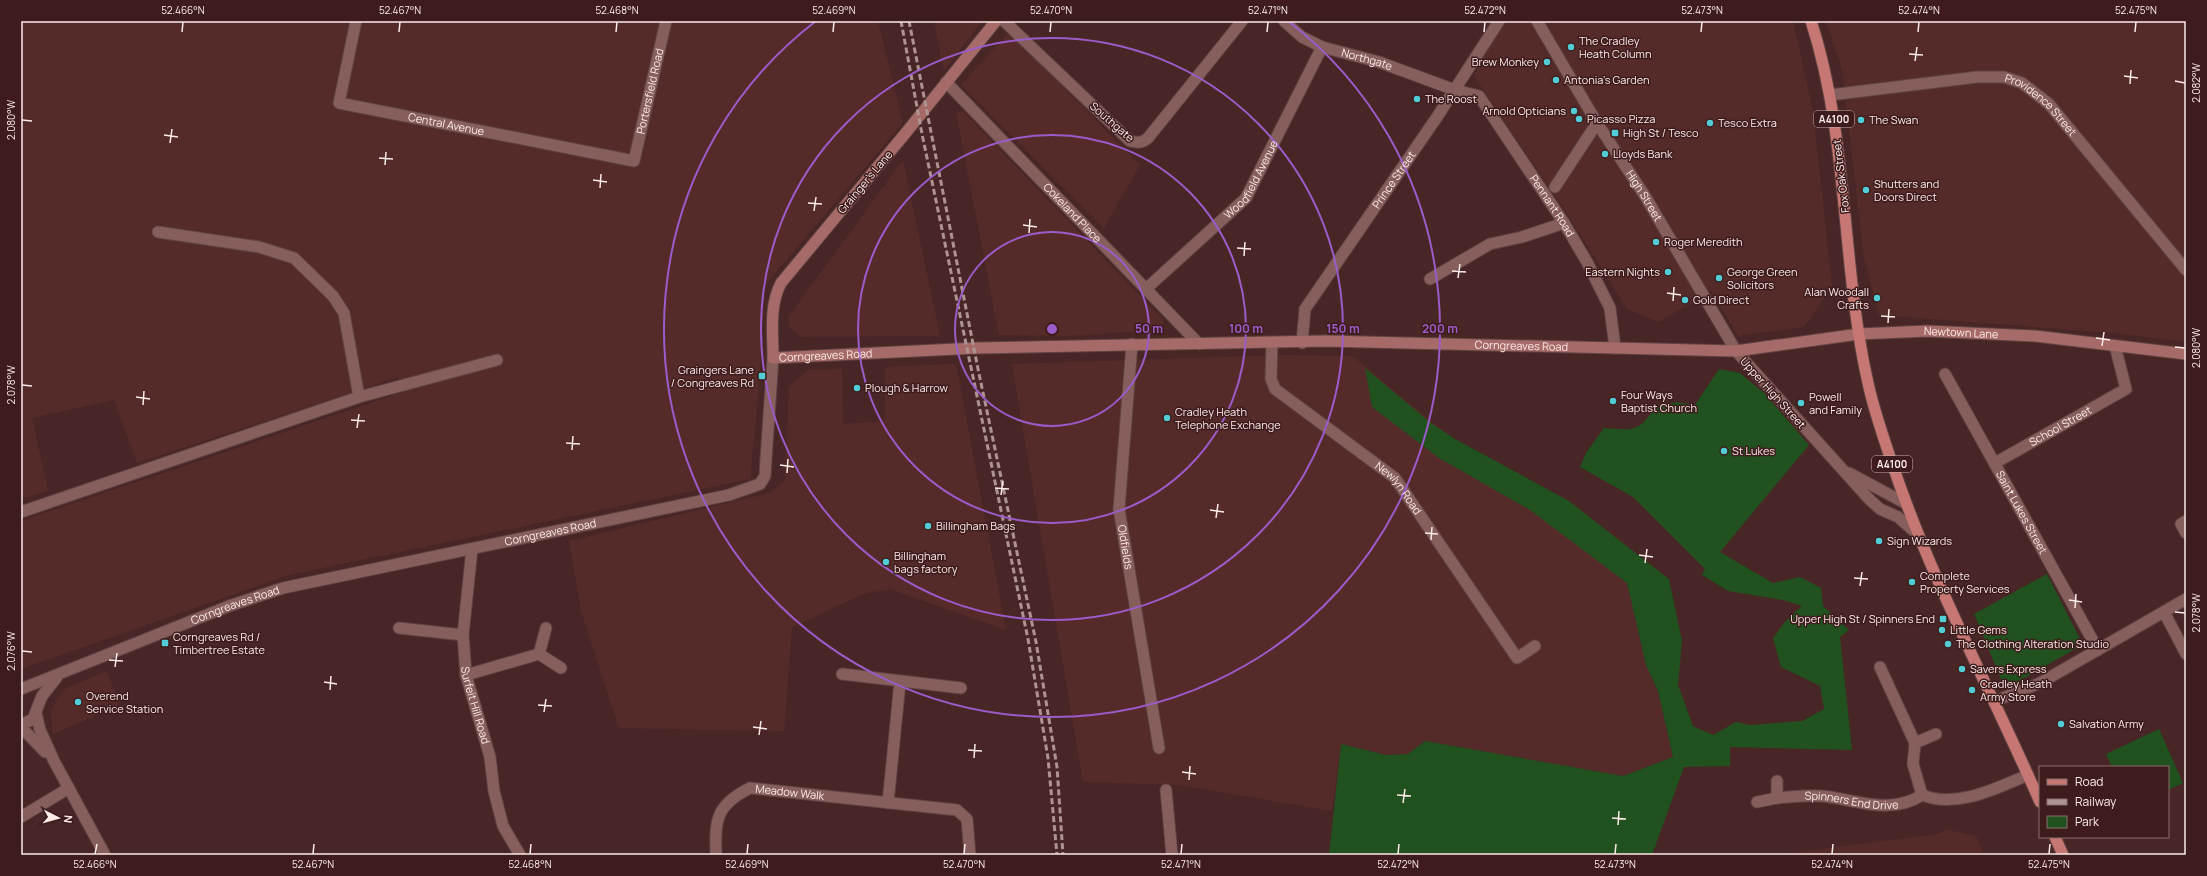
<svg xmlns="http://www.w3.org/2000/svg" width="2207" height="876" font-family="Manrope,sans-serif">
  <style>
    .built { fill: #552b2a }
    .green { fill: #21511e }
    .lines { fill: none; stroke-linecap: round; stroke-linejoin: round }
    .minor-casing { stroke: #5f4342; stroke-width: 13 }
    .tertiary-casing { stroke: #5f4342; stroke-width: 13 }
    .secondary-casing { stroke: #5f4342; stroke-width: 13 }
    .primary-casing { stroke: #5f4342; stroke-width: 13 }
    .minor { stroke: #865f5d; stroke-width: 11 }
    .tertiary { stroke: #865f5d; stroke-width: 11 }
    .secondary { stroke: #a66b68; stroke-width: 11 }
    .primary { stroke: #c67673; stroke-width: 11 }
    .rail { stroke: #ad9492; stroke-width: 3; stroke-dasharray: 6 3; stroke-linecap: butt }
    .ticks { fill: none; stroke: #fceae8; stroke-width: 1.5 }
    .ring { fill: none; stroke: #9b5cc9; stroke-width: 2 }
    .poi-dot { fill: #52ccd5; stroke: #3d1c1b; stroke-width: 1.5 }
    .labels { text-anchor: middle; stroke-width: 3; stroke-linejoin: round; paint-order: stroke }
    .shield { fill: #3d1c1b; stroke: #c3acaa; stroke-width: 1 }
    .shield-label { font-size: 10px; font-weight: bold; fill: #fceae8 }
    .poi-label { font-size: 11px; fill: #fceae8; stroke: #3d1c1b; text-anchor: start }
    .street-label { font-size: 11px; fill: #fceae8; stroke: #3d1c1b }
    .centre { fill: #9b5cc9; stroke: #3d1c1b; stroke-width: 2 }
    .ring-label { font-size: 12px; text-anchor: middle; font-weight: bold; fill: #9b5cc9; stroke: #3d1c1b; stroke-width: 3; stroke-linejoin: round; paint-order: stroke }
    .neatline { fill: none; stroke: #fceae8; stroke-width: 1.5 }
    .ticks-label { font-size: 10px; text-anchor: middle; fill: #fceae8 }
  </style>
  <rect width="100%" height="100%" fill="#482625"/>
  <path class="built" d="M21 21H878L903 123 765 285 758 396 750 479 289 575 21 669V521L403 392 398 377 137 463 114 400 32 418 48 491 21 499Z
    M934 21H982L944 71Z
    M1490 21H1793L1813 111 1832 286 1804 327 1738 336 1711 291 1659 322 1627 309 1567 214 1474 76 1490 40Z
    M1826 21H2186V342L2114 333 1879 315 1864 258 1842 69Z
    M1009 32 1140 165 1104 228 961 85Z
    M963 111 1164 321 1161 330 1067 336 999 335 956 112Z
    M903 160 940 336 801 337 789 327V316Z
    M1287 355 1352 356 1627 583 1646 665 1658 691 1673 757 1623 776 1425 741 1408 754 1386 755 1341 744 1332 811 1180 785 1083 782 1012 364Z
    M956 364 1006 630 890 589 863 594 792 627 784 731 619 728 581 611 569 541 769 493 785 481 789 387 808 370 842 369 843 424 885 421V367Z
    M107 671 119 702 118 706 53 734 51 712 56 701 66 688Z
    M1949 830 1976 836 1984 855H1791L1790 853 1932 835Z"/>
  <path class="green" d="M1365 368 1431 423 1455 439 1569 501 1669 579 1682 641 1678 685 1693 726 1713 735 1736 722 1750 725 1802 721 1824 709 1820 686 1781 667 1773 638 1785 622 1802 606 1783 600 1728 591 1702 575 1705 569 1633 497 1580 467 1586 453 1604 428C1634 430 1638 433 1656 406L1677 402 1695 405 1719 369 1740 373 1764 393 1809 445 1720 552 1773 583 1800 577 1821 588 1823 606 1849 630 1840 637 1852 750 1730 747V766L1684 767 1652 855H1329L1341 744 1386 755 1408 754 1425 741 1623 776 1673 757 1658 691 1646 665 1627 583 1530 510 1439 458 1372 407Z
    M2047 574 2081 641 2077 648 2010 686 2003 684 1974 614Z
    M2159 729 2183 783 2168 790V767H2112L2106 754Z"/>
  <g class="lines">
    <g class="minor-casing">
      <g id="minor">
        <path id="s1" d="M356 21 339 103 634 161 666 21"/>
        <path d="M1004 21 1130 141C1138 143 1142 143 1148 138L1242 21"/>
        <path id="s2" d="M1284 21 1302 37 1322 47 1379 62 1455 90 1479 96 1564 223 1587 262 1610 308 1615 348"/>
        <path id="s3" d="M1537 21 1597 123 1645 196 1736 351 1869 499 1880 509 1898 517 1917 534"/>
        <path id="s4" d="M946 82 1199 344"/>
        <path id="s5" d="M1830 95 1977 77H2004L2022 83 2049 104 2186 270"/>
        <path d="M1555 187 1597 123"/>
        <path d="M158 232 259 247 294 258 333 296 344 313 359 397"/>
        <path d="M1430 279 1490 244 1522 237 1564 223"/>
        <path id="s6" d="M1147 288 1246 198 1322 47"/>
        <path id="s7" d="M1272 343 1271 379 1275 389 1395 478 1517 658 1535 646"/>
        <path id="s8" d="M1302 343 1305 309 1437 117 1499 21"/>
        <path id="s9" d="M1132 344 1119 509 1159 748"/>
        <path id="s10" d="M1945 374 2098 650"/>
        <path id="s11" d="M1995 463 2126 389 2115 346"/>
        <path d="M1849 473 1905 503"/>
        <path d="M21 512 359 397 497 360"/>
        <path d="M2186 521 2181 524 2186 533"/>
        <path d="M2164 612 2186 654"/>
        <path d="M399 628 463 635"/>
        <path d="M546 628 539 654 561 668"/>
        <path d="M1880 667 1915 743 1913 764 1922 795"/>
        <path d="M842 674 961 688"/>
        <path d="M466 675 539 654"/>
        <path d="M1995 701 2040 683 2186 599"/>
        <path d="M1915 743 1936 734"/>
        <path d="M1166 790 1172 855"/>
        <path id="s12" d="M1777 798C1792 797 1806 795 1821 796 1856 799 1889 816 1922 795 1957 809 1996 788 2028 775"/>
        <path d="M1757 802 1777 798V781"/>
        <path d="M888 803 900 682"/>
        <path d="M21 817 69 788"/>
        <path id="s13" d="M716 855C715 819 716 805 750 788L957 810 967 819 970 855"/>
      </g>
    </g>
    <g class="tertiary-casing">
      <g id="tertiary">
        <path id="s14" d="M472 549 463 635 466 675 490 757 494 791 503 826 520 855"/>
        <path id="s15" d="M21 689 229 606 283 588 729 495 760 484 765 476 766 459 773 358"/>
        <path d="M36 713 40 730 54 761 105 855"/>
        <path d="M21 725 33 719 42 696 57 677"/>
        <path d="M21 727 45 752"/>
      </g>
    </g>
    <g class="secondary-casing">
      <g id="secondary">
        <path id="s16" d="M996 21 904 135 781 283C769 306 773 332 773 358L977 348 1326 341 1736 351 1859 334 1927 331 2035 336 2186 354"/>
      </g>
    </g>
    <g class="primary-casing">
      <path id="primary" d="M1811 21C1849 138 1841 264 1868 383 1874 411 1884 439 1893 466 1932 582 1991 690 2040 802
        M2055 837 2063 855"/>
    </g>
    <use href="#minor" class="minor"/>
    <use href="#tertiary" class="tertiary"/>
    <use href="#secondary" class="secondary"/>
    <use href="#primary" class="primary"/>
    <path class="rail" d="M901 21 922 134 1028 639 1048 758 1057 855
      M909 21 978 369 1036 642 1057 767 1063 855"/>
  </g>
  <path class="ticks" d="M182 32 183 22M399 32 400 22M616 32 617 22M833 32 834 22M1050 32 1051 22M1267 32 1268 22M1484 32 1485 22M1701 32 1702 22M1918 32 1919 22M2135 32 2136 22M1909 54 1923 55M1915 61 1917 47M2124 76 2138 78M2175 81 2185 83M2130 84 2131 70M22 120 32 121M164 135 178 137M170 143 172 129M379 158 393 159M385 165 386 152M593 180 607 182M600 188 601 174M808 203 822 204M814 211 816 197M1023 225 1037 227M1029 233 1030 219M1237 248 1251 249M1244 256 1245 242M1452 271 1466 272M1458 278 1460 264M1667 293 1681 295M1673 301 1674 287M1881 316 1895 317M1888 323 1889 309M2096 338 2110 340M2102 346 2104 332M2175 347 2185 348M22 385 32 386M136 397 150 399M143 405 144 391M351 420 365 421M357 428 359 414M566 443 580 444M572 450 573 436M780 465 794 467M787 473 788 459M995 488 1009 489M1001 495 1003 481M1210 510 1224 512M1216 518 1218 504M1425 533 1438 534M1431 540 1432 527M1639 555 1653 557M1645 563 1647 549M1854 578 1868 579M1860 586 1862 572M2069 600 2082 602M2075 608 2076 594M2175 612 2185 613M22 651 32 652M109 660 123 661M115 667 117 653M324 682 337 684M330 690 331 676M538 705 552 706M544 712 546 699M753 727 767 729M759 735 761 721M968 750 982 751M974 758 975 744M1182 772 1196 774M1189 780 1190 766M1397 795 1411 796M1403 803 1405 789M1612 818 1626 819M1618 825 1619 811M95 854 97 844M313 854 314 844M530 854 531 844M747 854 748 844M964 854 965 844M1181 854 1182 844M1398 854 1399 844M1615 854 1616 844M1832 854 1833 844M2049 854 2050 844"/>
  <g class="ring">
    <circle cx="1052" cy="329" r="97"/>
    <circle cx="1052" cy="329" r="194"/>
    <circle cx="1052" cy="329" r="291"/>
    <path d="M1288 21A388 388 0 1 1 816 21"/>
  </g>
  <g class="poi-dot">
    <circle cx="1571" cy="47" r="4"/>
    <circle cx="1547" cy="62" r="4"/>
    <circle cx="1556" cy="80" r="4"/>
    <circle cx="1417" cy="99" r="4"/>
    <circle cx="1574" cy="111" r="4"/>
    <circle cx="1579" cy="119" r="4"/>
    <circle cx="1861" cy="120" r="4"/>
    <circle cx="1710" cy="123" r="4"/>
    <rect x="1611" y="129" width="8" height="8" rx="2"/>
    <circle cx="1605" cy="154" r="4"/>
    <circle cx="1866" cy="190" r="4"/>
    <circle cx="1656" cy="242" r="4"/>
    <circle cx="1668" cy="272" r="4"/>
    <circle cx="1719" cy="278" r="4"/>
    <circle cx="1877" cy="298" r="4"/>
    <circle cx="1685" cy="300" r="4"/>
    <rect x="758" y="372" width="8" height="8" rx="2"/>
    <circle cx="857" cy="388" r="4"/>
    <circle cx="1613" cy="401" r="4"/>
    <circle cx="1801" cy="403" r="4"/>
    <circle cx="1167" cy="418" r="4"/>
    <circle cx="1724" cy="451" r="4"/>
    <circle cx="928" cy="526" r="4"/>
    <circle cx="1879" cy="541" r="4"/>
    <circle cx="886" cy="562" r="4"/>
    <circle cx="1912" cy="582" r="4"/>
    <rect x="1939" y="615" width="8" height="8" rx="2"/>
    <circle cx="1942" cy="630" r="4"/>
    <rect x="161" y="639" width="8" height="8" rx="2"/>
    <circle cx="1948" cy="644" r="4"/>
    <circle cx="1962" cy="669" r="4"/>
    <circle cx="1972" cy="690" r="4"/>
    <circle cx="78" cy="702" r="4"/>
    <circle cx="2061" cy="724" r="4"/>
  </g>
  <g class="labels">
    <g class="shield">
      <rect x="1814" y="111" width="40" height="16" rx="3"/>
      <rect x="1872" y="456" width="40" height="16" rx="3"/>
    </g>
    <g class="shield-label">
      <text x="1834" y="123">A4100</text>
      <text x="1892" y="468">A4100</text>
    </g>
    <g class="poi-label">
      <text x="1579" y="45">The Cradley<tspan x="1579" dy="13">Heath Column</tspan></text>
      <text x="1539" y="66" text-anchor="end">Brew Monkey</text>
      <text x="1564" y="84">Antonia's Garden</text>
      <text x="1425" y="103">The Roost</text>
      <text x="1566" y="115" text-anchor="end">Arnold Opticians</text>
      <text x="1587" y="123">Picasso Pizza</text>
      <text x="1869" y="124">The Swan</text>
      <text x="1718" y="127">Tesco Extra</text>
      <text x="1623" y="137">High St / Tesco</text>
      <text x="1613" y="158">Lloyds Bank</text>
      <text x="1874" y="188">Shutters and<tspan x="1874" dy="13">Doors Direct</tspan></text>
      <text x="1664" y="246">Roger Meredith</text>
      <text x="1660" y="276" text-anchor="end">Eastern Nights</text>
      <text x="1727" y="276">George Green<tspan x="1727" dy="13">Solicitors</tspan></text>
      <text x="1869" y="296" text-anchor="end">Alan Woodall<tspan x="1869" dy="13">Crafts</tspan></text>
      <text x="1693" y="304">Gold Direct</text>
      <text x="754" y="374" text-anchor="end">Graingers Lane<tspan x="754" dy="13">/ Congreaves Rd</tspan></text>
      <text x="865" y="392">Plough &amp; Harrow</text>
      <text x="1621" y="399">Four Ways<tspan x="1621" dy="13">Baptist Church</tspan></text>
      <text x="1809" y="401">Powell<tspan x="1809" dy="13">and Family</tspan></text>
      <text x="1175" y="416">Cradley Heath<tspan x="1175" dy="13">Telephone Exchange</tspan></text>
      <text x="1732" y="455">St Lukes</text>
      <text x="936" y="530">Billingham Bags</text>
      <text x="1887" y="545">Sign Wizards</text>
      <text x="894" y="560">Billingham<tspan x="894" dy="13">bags factory</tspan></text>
      <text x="1920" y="580">Complete<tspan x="1920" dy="13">Property Services</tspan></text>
      <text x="1935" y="623" text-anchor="end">Upper High St / Spinners End</text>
      <text x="1950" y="634">Little Gems</text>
      <text x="173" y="641">Corngreaves Rd /<tspan x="173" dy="13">Timbertree Estate</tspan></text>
      <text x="1956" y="648">The Clothing Alteration Studio</text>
      <text x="1970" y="673">Savers Express</text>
      <text x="1980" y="688">Cradley Heath<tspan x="1980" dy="13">Army Store</tspan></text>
      <text x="86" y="700">Overend<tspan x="86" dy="13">Service Station</tspan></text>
      <text x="2069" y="728">Salvation Army</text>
    </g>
    <g class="street-label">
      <text dy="4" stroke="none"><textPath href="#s2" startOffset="93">Northgate</textPath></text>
      <text dy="4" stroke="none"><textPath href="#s1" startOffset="456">Portersfield Road</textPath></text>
      <text dy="4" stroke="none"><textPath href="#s5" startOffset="222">Providence Street</textPath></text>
      <text transform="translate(1112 122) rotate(41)" y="4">Southgate</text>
      <text dy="4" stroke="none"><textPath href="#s1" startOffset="193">Central Avenue</textPath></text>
      <text transform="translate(1841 176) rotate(-97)" y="4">Fox Oak Street</text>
      <text dy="4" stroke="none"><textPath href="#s6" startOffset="152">Woodfield Avenue</textPath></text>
      <text dy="4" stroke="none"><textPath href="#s8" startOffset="191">Prince Street</textPath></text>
      <text transform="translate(865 182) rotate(-50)" y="4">Grainger's Lane</text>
      <text dy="4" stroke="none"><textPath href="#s3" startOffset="205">High Street</textPath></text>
      <text dy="4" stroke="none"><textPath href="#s2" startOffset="343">Pennant Road</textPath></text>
      <text dy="4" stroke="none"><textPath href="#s4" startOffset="182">Cokeland Place</textPath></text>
      <text dy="4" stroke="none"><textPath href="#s16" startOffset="1605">Newtown Lane</textPath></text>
      <text dy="4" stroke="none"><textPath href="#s16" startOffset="1164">Corngreaves Road</textPath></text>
      <text dy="4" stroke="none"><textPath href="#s16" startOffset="468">Corngreaves Road</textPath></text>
      <text transform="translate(1773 393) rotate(48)" y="4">Upper High Street</text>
      <text dy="4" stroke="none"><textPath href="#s11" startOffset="75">School Street</textPath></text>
      <text dy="4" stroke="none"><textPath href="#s7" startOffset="206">Newlyn Road</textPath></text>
      <text dy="4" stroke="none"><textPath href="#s10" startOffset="158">Saint Lukes Street</textPath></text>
      <text dy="4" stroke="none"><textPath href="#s15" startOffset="554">Corngreaves Road</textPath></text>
      <text dy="4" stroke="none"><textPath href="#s9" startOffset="204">Oldfields</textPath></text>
      <text dy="4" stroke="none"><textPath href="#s15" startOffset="230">Corngreaves Road</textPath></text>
      <text dy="4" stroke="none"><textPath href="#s14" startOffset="158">Surfeit Hill Road</textPath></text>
      <text dy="4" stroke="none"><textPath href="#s13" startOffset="122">Meadow Walk</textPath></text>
      <text dy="4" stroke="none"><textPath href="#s12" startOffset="75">Spinners End Drive</textPath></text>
    </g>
  </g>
  <circle cx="1052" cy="329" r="6" class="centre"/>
  <g class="ring-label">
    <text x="1149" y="333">50 m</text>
    <text x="1246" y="333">100 m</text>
    <text x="1343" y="333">150 m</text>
    <text x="1440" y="333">200 m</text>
  </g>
  <rect width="2207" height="876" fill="none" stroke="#3d1c1b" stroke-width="44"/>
  <rect x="2039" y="766" width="130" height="72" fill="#3d1c1b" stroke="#896e6d"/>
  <rect x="2047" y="779" width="20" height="6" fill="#c67673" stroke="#896e6d"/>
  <text x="2075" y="786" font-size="12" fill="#fceae8">Road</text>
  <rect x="2047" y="799" width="20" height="6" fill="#ad9492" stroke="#896e6d"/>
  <text x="2075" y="806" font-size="12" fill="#fceae8">Railway</text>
  <rect x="2047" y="816" width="20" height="12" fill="#21511e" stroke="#896e6d"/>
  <text x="2075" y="826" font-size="12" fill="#fceae8">Park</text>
  <g transform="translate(58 818) rotate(96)" stroke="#3d1c1b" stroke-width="3" paint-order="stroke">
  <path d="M0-3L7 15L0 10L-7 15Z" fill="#fceae8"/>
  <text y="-6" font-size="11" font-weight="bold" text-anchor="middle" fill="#fceae8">N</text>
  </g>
  <rect x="22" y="22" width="2163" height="832" class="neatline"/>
  <g class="ticks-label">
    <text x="183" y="14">52.466°N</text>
    <text x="400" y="14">52.467°N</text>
    <text x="617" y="14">52.468°N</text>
    <text x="834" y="14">52.469°N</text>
    <text x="1051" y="14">52.470°N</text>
    <text x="1268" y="14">52.471°N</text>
    <text x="1485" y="14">52.472°N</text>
    <text x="1702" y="14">52.473°N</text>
    <text x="1919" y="14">52.474°N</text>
    <text x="2136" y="14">52.475°N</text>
    <text transform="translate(2196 83) rotate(-90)" y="4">2.082°W</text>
    <text transform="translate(11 120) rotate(-90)" y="4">2.080°W</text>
    <text transform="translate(2196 348) rotate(-90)" y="4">2.080°W</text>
    <text transform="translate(11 385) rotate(-90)" y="4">2.078°W</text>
    <text transform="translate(2196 613) rotate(-90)" y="4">2.078°W</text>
    <text transform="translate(11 651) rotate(-90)" y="4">2.076°W</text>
    <text x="95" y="868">52.466°N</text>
    <text x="313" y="868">52.467°N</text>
    <text x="530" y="868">52.468°N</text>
    <text x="747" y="868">52.469°N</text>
    <text x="964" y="868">52.470°N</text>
    <text x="1181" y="868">52.471°N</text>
    <text x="1398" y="868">52.472°N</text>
    <text x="1615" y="868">52.473°N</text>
    <text x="1832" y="868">52.474°N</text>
    <text x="2049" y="868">52.475°N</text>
  </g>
</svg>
